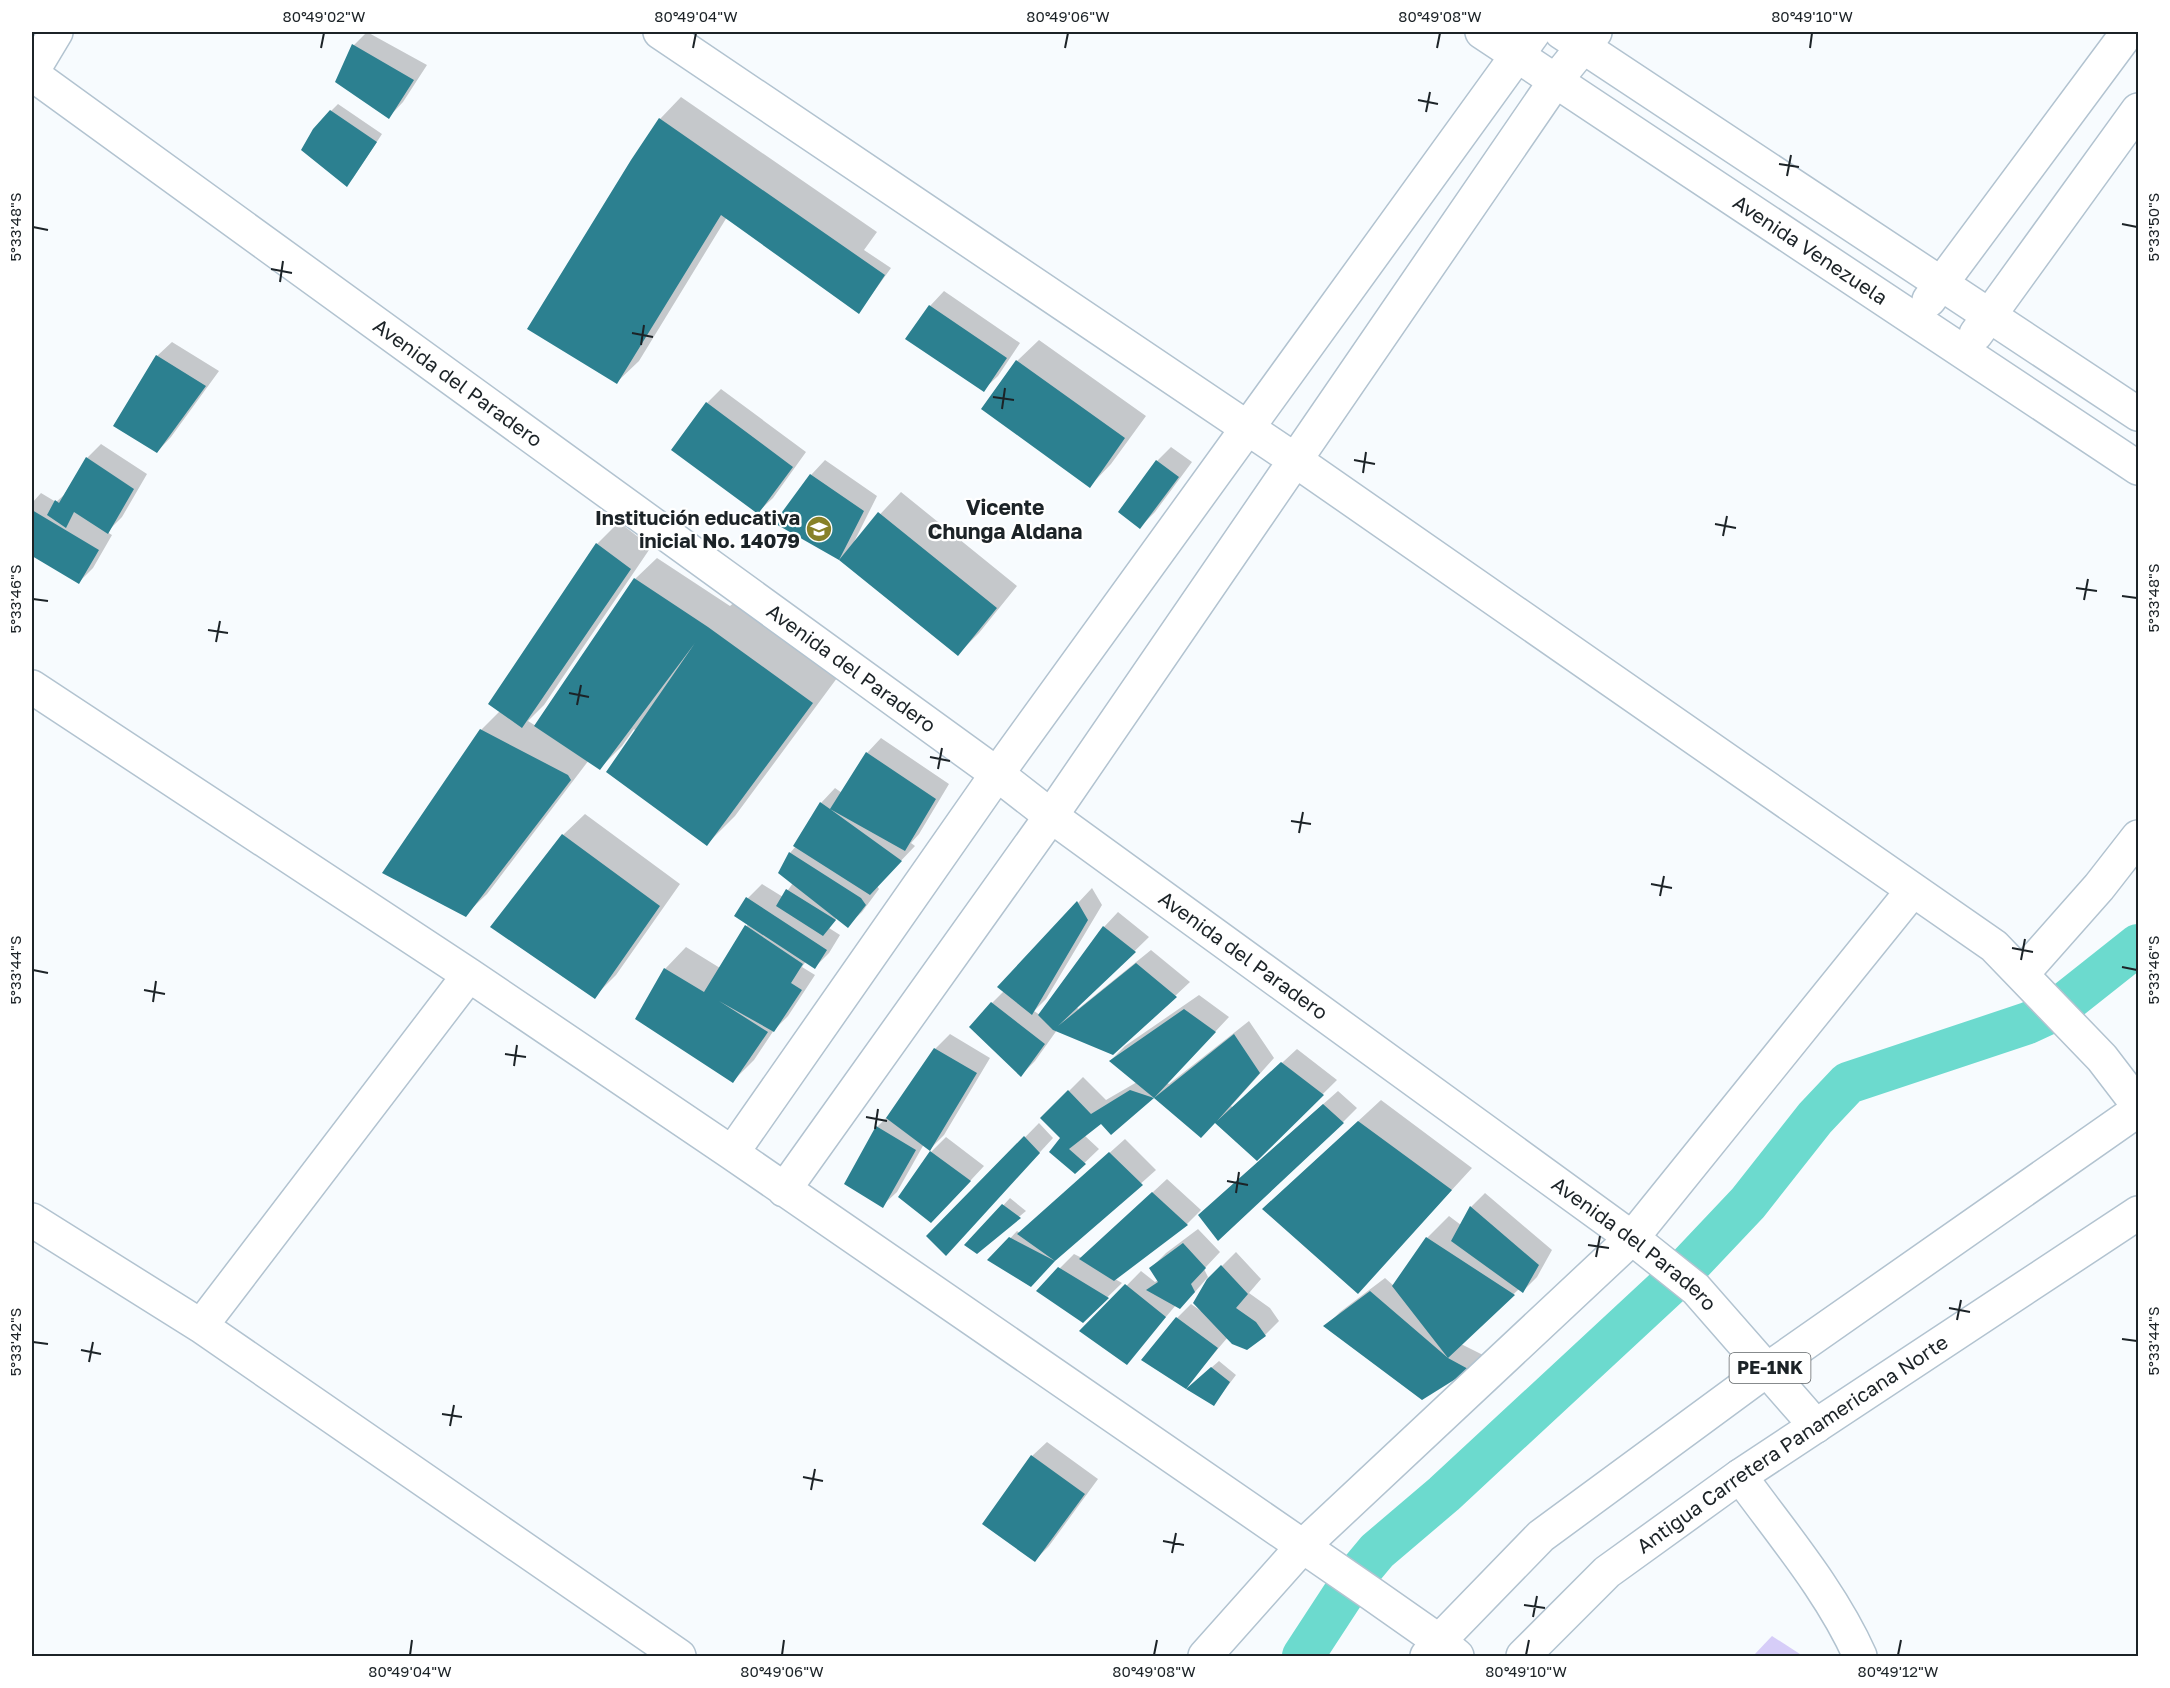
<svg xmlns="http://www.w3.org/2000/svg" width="2170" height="1688" font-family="'Golos Text',sans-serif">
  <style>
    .green { fill: #d6cdf8 }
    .shadow { fill: #0003 }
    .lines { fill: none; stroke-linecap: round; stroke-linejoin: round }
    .canal { stroke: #6cdace; stroke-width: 42 }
    .building { fill: #2c8090 }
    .street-casing { stroke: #b2c3d0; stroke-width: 36 }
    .secondary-casing { stroke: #b2c3d0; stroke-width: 36 }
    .primary-casing { stroke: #b2c3d0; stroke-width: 36 }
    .street { stroke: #fff; stroke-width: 33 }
    .secondary { stroke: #fff; stroke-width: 33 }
    .primary { stroke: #fff; stroke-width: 33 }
    .ticks { fill: none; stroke: #1c2327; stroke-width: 2 }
    .labels { text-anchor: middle; stroke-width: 4.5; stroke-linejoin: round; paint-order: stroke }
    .shield { fill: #fff; stroke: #606568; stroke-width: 1.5 }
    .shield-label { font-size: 18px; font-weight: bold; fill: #1c2327 }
    .street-label { font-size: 20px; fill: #1c2327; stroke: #fff }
    .poi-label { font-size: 20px; font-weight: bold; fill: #1c2327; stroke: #fff; text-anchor: end }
    .neighbourhood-label { font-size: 21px; font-weight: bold; fill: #1c2327; stroke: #fff }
    .neatline { fill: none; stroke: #1c2327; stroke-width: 2 }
    .ticks-label { font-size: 15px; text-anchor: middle; fill: #1c2327 }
  </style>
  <rect width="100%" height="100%" fill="#f7fbfe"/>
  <path class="green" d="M1772 1636 1803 1656H1753Z"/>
  <path class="shadow" d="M367 32 427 65 403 102 389 117 337 82 354 45Z
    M681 97 877 232 864 250 891 268 859 312 727 217 639 361 617 382 660 119Z
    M338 104 382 134 353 178 346 185 331 111Z
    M944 291 1020 343 998 376 983 390 930 306Z
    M1039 340 1146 416 1111 464 1090 486 1017 361Z
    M172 342 219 371 171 437 157 452V356Z
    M721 389 806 452 773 498 758 512 707 403Z
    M101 444 147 474 122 517 107 532 112 535 93 568 79 582 32 554V503L41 493 56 502 64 495 87 458Z
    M1171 447 1192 462 1155 512 1140 527 1157 461Z
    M825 460 877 496 854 542 901 492 1017 586 979 633 958 654 840 559 776 523 811 475Z
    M619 522 651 547 544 705 528 721 536 726 635 579 657 558 730 606 737 600 840 674 735 816 707 844 634 729 622 746 600 768 589 760 487 894 465 915 481 730 500 711 597 544Z
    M881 738 949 784 919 834 911 843 915 846 877 886 879 889 862 912 847 926 837 918 829 928 840 935 829 953 815 967 806 961 802 967 815 975 788 1016 774 1030 754 1060 733 1081 665 969 686 947 720 968 748 924 736 916 748 898 762 884 783 897 793 883 780 873 790 853 796 846 821 803 835 788 842 793 867 753Z
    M585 814 680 884 616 975 594 997 563 835Z
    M1092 888 1102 905 1046 999 1034 1011 1040 1015 1104 927 1118 912 1149 937 1077 1007 1078 1009 1151 950 1190 982 1113 1054 1057 1030 1035 1061 1021 1075 992 1003 1004 991 999 987Z
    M1199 995 1229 1017 1167 1083 1169 1084 1249 1021 1274 1058 1231 1106 1233 1108 1297 1049 1337 1080 1257 1159 1215 1122 1201 1136 1154 1096 1111 1133 1101 1122 1084 1135 1099 1149 1075 1172 1062 1137 1042 1118 1083 1077 1106 1100 1137 1082 1111 1060 1125 1046Z
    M950 1034 990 1058 944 1135 930 1149 924 1144 897 1192 882 1206 877 1127 890 1114 935 1049Z
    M1338 1091 1357 1108 1343 1122 1215 1200Z
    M1381 1100 1472 1168 1358 1292 1264 1208Z
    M1039 1123 1053 1138 960 1239 928 1236Z
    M946 1137 984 1166 946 1207 900 1196 931 1152Z
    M1125 1139 1156 1170 1057 1258 1030 1286 990 1260 1017 1231 1020 1233Z
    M1167 1179 1201 1210 1187 1224 1115 1279 1122 1283 1083 1321 1060 1268 1074 1254 1082 1258Z
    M1485 1193 1552 1250 1537 1277 1523 1291 1519 1289 1461 1344 1483 1355 1469 1369 1422 1398 1326 1326 1340 1312 1385 1278 1394 1286 1427 1238 1449 1216 1461 1225 1471 1207Z
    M1010 1198 1026 1211 977 1252 967 1245Z
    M1198 1229 1220 1252 1204 1269 1208 1277 1194 1293 1176 1305 1127 1363 1082 1331 1141 1271 1155 1282 1158 1280 1151 1268 1166 1253Z
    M1236 1252 1261 1279 1249 1293 1270 1308 1279 1321 1265 1335 1228 1337 1187 1385 1189 1387 1219 1361 1236 1375 1214 1404 1186 1387 1177 1318 1191 1304 1201 1311 1209 1279Z
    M1047 1442 1098 1479 1049 1546 1035 1560 1032 1456Z"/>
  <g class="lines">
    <path class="canal" d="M1303 1656 1352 1581 1377 1551 1444 1494 1679 1276 1748 1203 1815 1118 1848 1083 2028 1023 2056 1010 2138 945"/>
  </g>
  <path class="building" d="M352 44 414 80 389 119 335 82Z
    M330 110 377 142 347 187 301 150 313 129Z
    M659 118 885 275 859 314 721 215 617 384 527 329 631 160Z
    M929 305 1007 358 984 392 905 339Z
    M156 355 206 386 157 453 113 426Z
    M1016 360 1125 438 1090 488 981 409Z
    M706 402 793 467 758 514 671 450Z
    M86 457 134 489 108 534 74 512 66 528 47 515 55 500 59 503Z
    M1156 460 1179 477 1140 529 1118 512Z
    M810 474 864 511 839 560 774 523Z
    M32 510 99 550 79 584 32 556Z
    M878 512 997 608 958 656 839 560Z
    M596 543 631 569 522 728 488 704Z
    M634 578 708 627 813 703 707 846 606 772 695 643 600 770 534 726Z
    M480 729 568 775 571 780 466 917 382 873Z
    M866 752 936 799 905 851 830 809 902 861 870 895 793 846 820 802 830 809Z
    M562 834 660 906 595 999 490 927Z
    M789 852 861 898 866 905 848 928 778 873Z
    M786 889 836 920 823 936 776 906Z
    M746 897 827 950 815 969 734 916Z
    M1077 901 1088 920 1032 1015 997 987Z
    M745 925 803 964 791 983 802 990 774 1032 719 1001 768 1032 733 1083 635 1019 664 968 704 992Z
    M1103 926 1136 952 1058 1026 1136 963 1177 997 1113 1055 1053 1030 1038 1015Z
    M991 1002 1045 1044 1021 1077 969 1027Z
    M1184 1009 1216 1032 1154 1098 1234 1034 1260 1073 1217 1121 1281 1062 1324 1095 1257 1161 1215 1123 1201 1138 1154 1098 1111 1135 1101 1124 1069 1149 1086 1164 1075 1174 1049 1152 1060 1138 1040 1118 1068 1090 1091 1114 1130 1090 1154 1098 1109 1061Z
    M934 1048 977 1073 930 1151 886 1118Z
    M1323 1104 1344 1123 1218 1241 1198 1215Z
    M1358 1121 1452 1190 1358 1294 1262 1209Z
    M876 1126 916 1150 883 1208 844 1184Z
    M1024 1136 1040 1153 946 1256 926 1236Z
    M930 1151 971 1181 931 1223 898 1197Z
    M1109 1152 1143 1185 1055 1261 1031 1287 987 1260 1009 1237 1055 1261 1017 1234Z
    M1152 1192 1188 1225 1114 1281 1079 1259Z
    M1002 1204 1021 1218 977 1254 964 1245Z
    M1470 1206 1539 1265 1523 1293 1451 1241Z
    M1426 1237 1515 1295 1448 1358 1470 1370 1422 1400 1323 1326 1370 1291 1448 1358 1392 1286Z
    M1183 1243 1206 1268 1191 1284 1195 1292 1180 1309 1146 1290 1158 1282 1149 1268Z
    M1221 1265 1248 1294 1236 1308 1256 1322 1266 1336 1247 1350 1232 1344 1193 1303 1207 1279Z
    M1058 1267 1109 1298 1083 1323 1036 1291Z
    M1125 1284 1166 1317 1127 1365 1079 1331Z
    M1176 1317 1218 1348 1186 1389 1141 1360Z
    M1211 1367 1230 1382 1214 1406 1186 1389Z
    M1031 1455 1085 1494 1035 1562 982 1524Z"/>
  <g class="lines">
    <g class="street-casing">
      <path id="street" d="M660 32 1295 460 1994 946 2102 1058 2138 1105
        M32 687 469 975 732 1153 1372 1594 1439 1641 1457 1656
        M2022 974 2099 887 2138 837
        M732 1153 997 774 1534 32
        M784 1190 1051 816 1556 80 1595 32
        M32 1220 201 1326 679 1656
        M201 1326 469 975
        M1740 1476C1782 1534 1831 1591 1860 1656
        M1205 1656 1302 1547 1632 1238 1913 890"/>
    </g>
    <g class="secondary-casing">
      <g id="secondary">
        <path id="s1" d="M1482 32 2138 468"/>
        <path d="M1561 32 2138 414"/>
        <path d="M32 72 56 32"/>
        <path id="s2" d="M32 74 997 774 1051 816 1632 1238 1696 1289 1816 1426"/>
        <path d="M1929 300 2128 32"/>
        <path d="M1976 334 2138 110"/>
      </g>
    </g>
    <g class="primary-casing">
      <g id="primary">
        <path d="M1427 1656 1439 1641 1541 1536 1768 1369 2138 1110"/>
        <path id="s3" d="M1523 1656 1607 1572 1740 1476 2138 1213"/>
      </g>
    </g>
    <use href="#street" class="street"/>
    <use href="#secondary" class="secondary"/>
    <use href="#primary" class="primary"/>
  </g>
  <path class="ticks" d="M321 48 324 33M693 48 696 33M1065 48 1068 33M1437 48 1440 33M1810 48 1812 33M1418 100 1438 104M1426 112 1430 92M1779 164 1799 167M1787 176 1791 155M2122 224 2137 227M33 227 48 230M271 269 292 273M280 282 283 261M632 333 653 337M641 345 644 325M993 397 1014 400M1002 409 1005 388M1354 460 1375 464M1363 473 1366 452M1715 524 1736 528M1723 536 1727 516M2076 588 2097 591M2122 596 2137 598M33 599 48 601M2084 600 2088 579M208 630 228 633M216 642 220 621M569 693 589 697M577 705 581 685M930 757 950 761M938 769 942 748M1291 821 1311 824M1299 833 1303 812M1651 884 1672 888M1660 896 1664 876M2012 948 2033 952M2021 960 2025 939M2122 967 2137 970M33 970 48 973M144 990 165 994M153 1002 156 981M505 1054 526 1057M514 1066 517 1045M866 1117 887 1121M875 1129 878 1109M1227 1181 1248 1185M1236 1193 1239 1172M1588 1245 1609 1248M1596 1257 1600 1236M1949 1308 1970 1312M1957 1320 1961 1300M2122 1339 2137 1341M33 1342 48 1344M81 1350 101 1354M89 1362 93 1342M442 1414 462 1417M450 1426 454 1405M803 1477 823 1481M811 1490 815 1469M1163 1541 1184 1545M1172 1553 1176 1533M1524 1605 1545 1608M1533 1617 1537 1596M410 1655 412 1640M782 1655 784 1640M1154 1655 1157 1640M1526 1655 1529 1640M1898 1655 1901 1640"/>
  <defs>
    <g id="school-disc" transform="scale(1.35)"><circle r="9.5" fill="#878128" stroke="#fff"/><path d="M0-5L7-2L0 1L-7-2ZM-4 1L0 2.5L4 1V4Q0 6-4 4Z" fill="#fff"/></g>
  </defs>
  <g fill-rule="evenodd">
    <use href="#school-disc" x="819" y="529"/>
  </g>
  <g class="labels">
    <rect class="shield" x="1729.5" y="1353" width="81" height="30" rx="4.5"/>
    <g class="shield-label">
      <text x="1770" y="1374">PE-1NK</text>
    </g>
    <g class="street-label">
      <text dy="7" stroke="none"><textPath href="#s1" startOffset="394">Avenida Venezuela</textPath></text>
      <text dy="7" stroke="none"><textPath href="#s2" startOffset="526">Avenida del Paradero</textPath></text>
      <text dy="7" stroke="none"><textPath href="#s2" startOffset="1012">Avenida del Paradero</textPath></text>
      <text dy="7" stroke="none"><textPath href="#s2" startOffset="1498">Avenida del Paradero</textPath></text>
      <text dy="7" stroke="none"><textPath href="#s2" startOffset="1984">Avenida del Paradero</textPath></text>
      <text dy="7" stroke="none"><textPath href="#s3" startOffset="344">Antigua Carretera Panamericana Norte</textPath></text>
    </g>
    <g class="poi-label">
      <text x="800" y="525">Institución educativa<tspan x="800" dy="23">inicial No. 14079</tspan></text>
    </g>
    <g class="neighbourhood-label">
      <text x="1005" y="515">Vicente<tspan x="1005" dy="24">Chunga Aldana</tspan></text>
    </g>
  </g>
  <rect width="2170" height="1688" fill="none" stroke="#ffffff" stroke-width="66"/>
  <rect x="33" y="33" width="2104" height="1622" class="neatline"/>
  <g class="ticks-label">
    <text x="324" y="22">80°49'02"W</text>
    <text x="696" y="22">80°49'04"W</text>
    <text x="1068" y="22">80°49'06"W</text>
    <text x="1440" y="22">80°49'08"W</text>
    <text x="1812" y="22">80°49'10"W</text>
    <text transform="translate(2154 227) rotate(-90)" y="5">5°33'50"S</text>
    <text transform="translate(16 227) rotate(-90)" y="5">5°33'48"S</text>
    <text transform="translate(2154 598) rotate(-90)" y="5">5°33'48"S</text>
    <text transform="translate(16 599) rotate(-90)" y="5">5°33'46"S</text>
    <text transform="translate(2154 970) rotate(-90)" y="5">5°33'46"S</text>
    <text transform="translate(16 970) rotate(-90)" y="5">5°33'44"S</text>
    <text transform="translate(2154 1341) rotate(-90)" y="5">5°33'44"S</text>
    <text transform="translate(16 1342) rotate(-90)" y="5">5°33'42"S</text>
    <text x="410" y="1677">80°49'04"W</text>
    <text x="782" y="1677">80°49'06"W</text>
    <text x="1154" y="1677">80°49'08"W</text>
    <text x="1526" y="1677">80°49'10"W</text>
    <text x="1898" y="1677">80°49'12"W</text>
  </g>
</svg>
